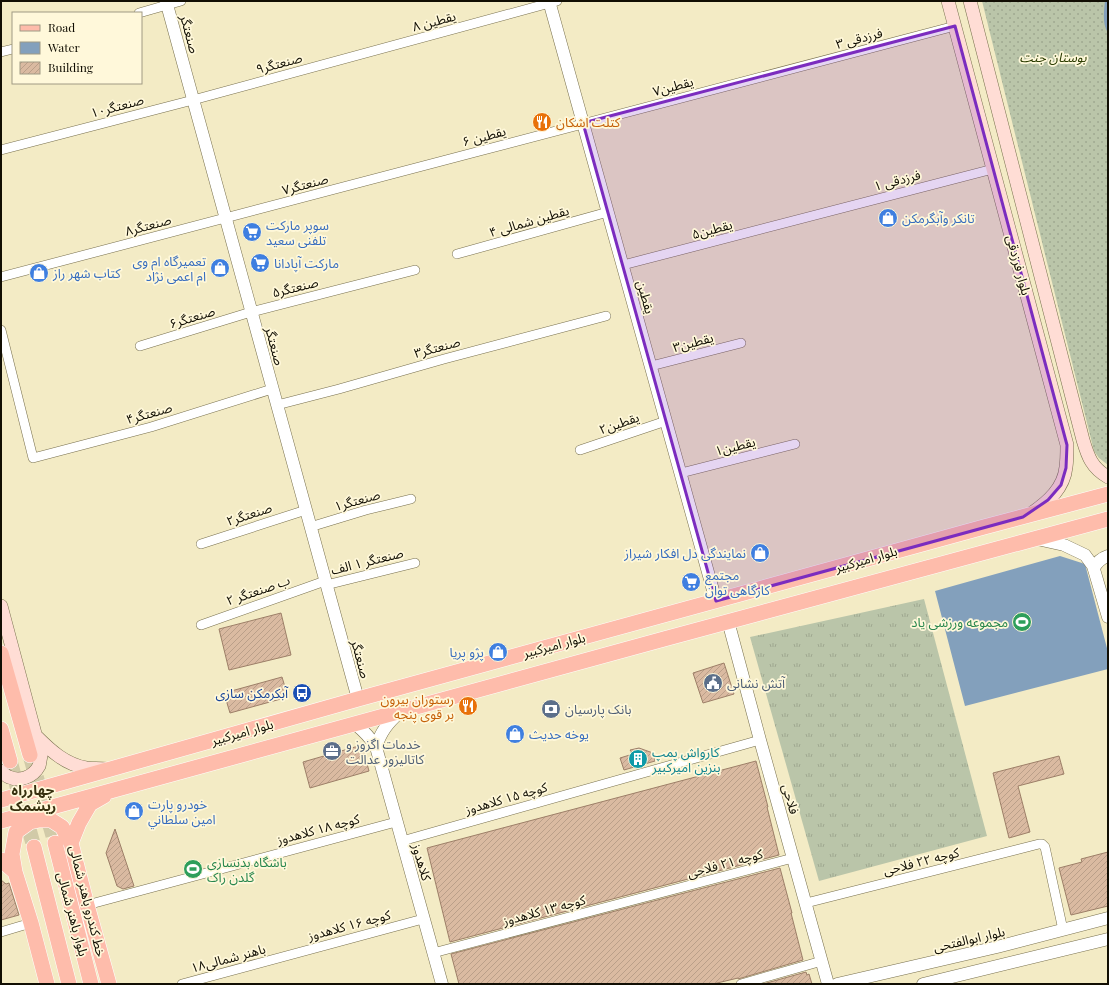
<svg xmlns="http://www.w3.org/2000/svg" width="1109" height="985" font-family="'Playfair Display','Noto Sans Arabic',serif">
  <style>
    .grass { fill: url(#grass-tufts) }
    .garden { fill: url(#garden-dots) }
    .water { fill: #83a0bc }
    .building { fill: url(#building-hatch); stroke: #9d7f68 }
    .lines { fill: none; stroke-linecap: round; stroke-linejoin: round }
    .primary-tunnel { stroke: #d1caa8; stroke-width: 15; stroke-dasharray: 15 8; stroke-linecap: butt }
    .minor-casing { stroke: #78704e; stroke-width: 10 }
    .tertiary-casing { stroke: #78704e; stroke-width: 13 }
    .secondary-casing { stroke: #78704e; stroke-width: 14 }
    .primary-casing { stroke: #fff; stroke-width: 16 }
    .minor { stroke: #fff; stroke-width: 9 }
    .tertiary { stroke: #fff; stroke-width: 12 }
    .secondary { stroke: #ffddd5; stroke-width: 13 }
    .primary { stroke: #febcab; stroke-width: 15 }
    .marked { fill: #7b2cbf; fill-opacity: 0.2; stroke: #7b2cbf; stroke-width: 3; stroke-linejoin: round }
    .labels { text-anchor: middle; stroke-width: 3.5; stroke-linejoin: round; paint-order: stroke }
    .street-label { font-size: 13px; fill: #110e03; stroke: #fff8da }
    .park-label { font-size: 13px; font-style: italic; fill: #2b3c00; stroke: #fff8da }
    .food-label { font-size: 13px; fill: #c56008; stroke: #fff8da; text-anchor: start }
    .shop-label { font-size: 13px; fill: #366cbe; stroke: #fff8da; text-anchor: start }
    .leisure-label { font-size: 13px; fill: #27864d; stroke: #fff8da; text-anchor: end }
    .service-label { font-size: 13px; fill: #4e5e75; stroke: #fff8da; text-anchor: start }
    .transit-label { font-size: 13px; fill: #164399; stroke: #fff8da; text-anchor: end }
    .culture-label { font-size: 13px; fill: #0d838f; stroke: #fff8da; text-anchor: start }
    .neighbourhood-label { font-size: 14px; font-weight: bold; fill: #362f0e; stroke: #fff8da }
  </style>
  <defs>
    <pattern id="grass-tufts" width="24" height="20" patternUnits="userSpaceOnUse"><rect width="24" height="20" fill="#bac5a9"/><path d="M3 7l-1-3M5 7V3M7 7l1-3M15 17l-1-3M17 17v-4M19 17l1-3" fill="none" stroke="#9fa890"/></pattern>
    <pattern id="garden-dots" width="8" height="8" patternUnits="userSpaceOnUse"><rect width="8" height="8" fill="#bac5a9"/><path d="M2 2h.1M6 6h.1" fill="none" stroke="#9fa890" stroke-width="1.8" stroke-linecap="round"/></pattern>
    <pattern id="building-hatch" width="6" height="6" patternUnits="userSpaceOnUse"><rect width="6" height="6" fill="#dabaa1"/><path d="M-1 1l2-2M0 6l6-6M5 7l2-2" fill="none" stroke="#ba9f89"/></pattern>
  </defs>
  <rect width="100%" height="100%" fill="#f3ebc5"/>
  <path class="grass" d="M924 599 987 836 819 881 750 637Z"/>
  <path class="garden" d="M982 1H1108V465L1099 458 1094 451Z"/>
  <path class="water" d="M1105 1H1108V33C1102 24 1104 11 1105 1Z
    M1060 556 1085 564 1108 652V669L965 706 935 591Z"/>
  <path class="building" d="M281 613 291 655 229 670 219 629Z
    M724 663 734 694 703 703 693 673Z
    M282 677 288 697 230 713 224 693Z
    M362 745 369 771 310 788 303 762Z
    M639 748 653 753 655 761 624 770 620 758 633 754 630 750Z
    M1059 756 1064 774 1018 786 1030 832 1009 838 993 773Z
    M756 761 768 807H767L779 855 450 942 427 848Z
    M115 829 134 886 123 889 117 886 106 853Z
    M1108 852V906L1071 915 1059 868 1082 862 1081 859Z
    M780 868 792 913H791L803 960 738 979V978L713 984H459L451 954Z
    M1 880 6 884 9 883 19 915 1 920Z
    M806 972 807 975 809 974 812 984H763Z"/>
  <g class="lines">
    <path class="primary-tunnel" d="M30 755 55 843
      M10 761 34 847"/>
    <g class="minor-casing">
      <path id="minor" d="M139 13 181 1
        M1 52 13 49
        M1 150 193 100 557 1
        M457 254 608 212
        M623 265 993 169
        M1 277C319 194 637 109 955 26
        M1 330 33 458 151 427 272 389
        M140 346 251 312 415 270
        M651 366 741 343
        M277 405 339 389 444 359 606 316
        M580 450 666 421
        M681 473 795 444
        M310 527 366 510 411 499
        M201 544 306 510
        M326 585 415 563
        M201 625 325 581
        M402 841 760 740
        M806 903 1039 844H1042L1045 847 1063 930
        M87 905 396 822
        M1 932 31 923
        M433 953 793 858
        M182 984 423 919
        M741 984 822 961"/>
    </g>
    <g class="tertiary-casing">
      <path id="tertiary" d="M166 1 358 699
        M549 1 716 601
        M1037 539 1064 545 1085 555 1093 566 1108 617
        M1094 568C1097 562 1102 558 1108 556
        M728 621 760 740 828 984
        M355 724C364 731 370 737 376 747L442 984
        M376 747C381 731 388 723 400 712
        M837 984 997 947 1108 918
        M923 984 1108 939"/>
    </g>
    <g class="secondary-casing">
      <path id="secondary" d="M948 1 1067 445C1067 452 1067 460 1066 467 1064 488 1048 502 1032 513
        M970 1 1083 440C1088 457 1092 468 1108 477
        M1 606 41 756C40 759 40 763 39 766 33 777 20 782 9 777 6 776 3 773 1 771
        M36 736C51 751 65 764 86 768 92 769 99 768 106 769"/>
    </g>
    <g class="primary-casing">
      <path id="primary" d="M1 653 30 755
        M1 729 10 761
        M104 796 90 804 79 823 71 843 87 905 109 984
        M1 800 358 699 984 527 1108 494
        M1 821 664 639 1108 519
        M55 843 91 984
        M34 847 69 984
        M1 860 15 872 31 923 47 984
        M15 872 12 854 16 832 30 822 39 820H51L62 827 71 843"/>
    </g>
    <use href="#minor" class="minor"/>
    <use href="#tertiary" class="tertiary"/>
    <use href="#secondary" class="secondary"/>
    <use href="#primary" class="primary"/>
  </g>
  <path class="marked" d="M955 26 1067 445 1066 468 1061 485 1048 500 1023 517 716 601 583 123Z"/>
  <defs>
    <g id="restaurant-disc" transform="scale(1)"><circle r="9.5" fill="#e8710a" stroke="#fff8da"/><path d="M-5-6h1v4h1v-4h1v4h1v-4h1v5L-1.5 .5V6h-2V.5L-5-1ZM5-6V6H3V1.5H1.5Q1.5-4 5-6Z" fill="#fff"/></g>
    <g id="shop-disc" transform="scale(1)"><circle r="9.5" fill="#3f7fe0" stroke="#fff8da"/><path d="M-5-2.5h2.3a2.7 3.5 0 0 1 5.4 0H5L5.5 6h-11ZM-1.5-2.5h3a1.5 2.3 0 0 0-3 0Z" fill="#fff"/></g>
    <g id="supermarket-disc" transform="scale(1)"><circle r="9.5" fill="#3f7fe0" stroke="#fff8da"/><path d="M-6-5.5h2.5l.6 2H6L4.5 2H-2.5L-4.4-4H-6ZM-1.5 3.2a1.3 1.3 0 1 0 .1 0ZM3 3.2a1.3 1.3 0 1 0 .1 0Z" fill="#fff"/></g>
    <g id="stadium-disc" transform="scale(1)"><circle r="9.5" fill="#2e9e5b" stroke="#fff8da"/><path d="M0-5a6.5 5 0 1 0 0 10a6.5 5 0 1 0 0-10ZM-3.5-1.8h7v3.6h-7Z" fill="#fff"/></g>
    <g id="civic-disc" transform="scale(1)"><circle r="9.5" fill="#5c6f8a" stroke="#fff8da"/><path d="M-.6-6.5H3V-4.5H.6V-3L4-1V1h2V6H-6V1h2V-1L-.6-3ZM-1.2 2.5V6h2.4V2.5Z" fill="#fff"/></g>
    <g id="bus-disc" transform="scale(1)"><circle r="9.5" fill="#1a4fb4" stroke="#fff8da"/><path d="M-5-6H5V4H4V6H2V4H-2V6H-4V4H-5ZM-3.5-4V0h7V-4ZM-3.5 1.2v1.5H-2V1.2ZM2 1.2v1.5H3.5V1.2Z" fill="#fff"/></g>
    <g id="bank-disc" transform="scale(1)"><circle r="9.5" fill="#5c6f8a" stroke="#fff8da"/><path d="M-6-4H6V4H-6ZM0-2.3a2.3 2.3 0 1 0 0 4.6a2.3 2.3 0 1 0 0-4.6Z" fill="#fff"/></g>
    <g id="office-disc" transform="scale(1)"><circle r="9.5" fill="#5c6f8a" stroke="#fff8da"/><path d="M-6-3h4V-5.5h4V-3h4V5H-6ZM-1-4.5V-3h2v-1.5ZM-6 0V1H6V0Z" fill="#fff"/></g>
    <g id="building-disc" transform="scale(1)"><circle r="9.5" fill="#0f9aa8" stroke="#fff8da"/><path d="M-4-6H4V6H1V3H-1V6H-4ZM-2.5-4.3h1.7v1.8h-1.7ZM.8-4.3h1.7v1.8H.8ZM-2.5-1h1.7V.8h-1.7ZM.8-1h1.7V.8H.8Z" fill="#fff"/></g>
  </defs>
  <g fill-rule="evenodd">
    <use href="#restaurant-disc" x="542" y="122"/>
    <use href="#shop-disc" x="888" y="218"/>
    <use href="#supermarket-disc" x="252" y="232"/>
    <use href="#supermarket-disc" x="260" y="263"/>
    <use href="#shop-disc" x="220" y="268"/>
    <use href="#shop-disc" x="39" y="273"/>
    <use href="#shop-disc" x="760" y="553"/>
    <use href="#supermarket-disc" x="691" y="582"/>
    <use href="#stadium-disc" x="1022" y="622"/>
    <use href="#shop-disc" x="498" y="652"/>
    <use href="#civic-disc" x="713" y="683"/>
    <use href="#bus-disc" x="302" y="693"/>
    <use href="#restaurant-disc" x="468" y="706"/>
    <use href="#bank-disc" x="551" y="709"/>
    <use href="#shop-disc" x="515" y="734"/>
    <use href="#office-disc" x="332" y="751"/>
    <use href="#building-disc" x="638" y="759"/>
    <use href="#shop-disc" x="134" y="811"/>
    <use href="#stadium-disc" x="193" y="869"/>
  </g>
  <g class="labels">
    <g class="street-label">
      <text transform="translate(434 21) rotate(-15)" y="5">یقطین ۸</text>
      <text transform="translate(190 34) rotate(75)" y="5">صنعتگر</text>
      <text transform="translate(859 38) rotate(-15)" y="5">فرزدقی ۳</text>
      <text transform="translate(279 63) rotate(-15)" y="5">صنعتگر۹</text>
      <text transform="translate(673 86) rotate(-15)" y="5">یقطین۷</text>
      <text transform="translate(117 106) rotate(-15)" y="5">صنعتگر۱۰</text>
      <text transform="translate(484 136) rotate(-15)" y="5">یقطین ۶</text>
      <text transform="translate(897 180) rotate(-15)" y="5">فرزدقی ۱</text>
      <text transform="translate(305 184) rotate(-15)" y="5">صنعتگر۷</text>
      <text transform="translate(529 221) rotate(-16)" y="5">یقطین شمالی ۴</text>
      <text transform="translate(148 225) rotate(-15)" y="5">صنعتگر۸</text>
      <text transform="translate(712 229) rotate(-15)" y="5">یقطین۵</text>
      <text transform="translate(1019 265) rotate(75)" y="5">بلوار فرزدقی</text>
      <text transform="translate(295 287) rotate(-14)" y="5">صنعتگر۵</text>
      <text transform="translate(646 297) rotate(74)" y="5">یقطین</text>
      <text transform="translate(192 317) rotate(-17)" y="5">صنعتگر۶</text>
      <text transform="translate(693 342) rotate(-15)" y="5">یقطین۳</text>
      <text transform="translate(275 346) rotate(75)" y="5">صنعتگر</text>
      <text transform="translate(437 347) rotate(-15)" y="5">صنعتگر۳</text>
      <text transform="translate(149 413) rotate(-16)" y="5">صنعتگر۴</text>
      <text transform="translate(619 423) rotate(-19)" y="5">یقطین۲</text>
      <text transform="translate(735 446) rotate(-14)" y="5">یقطین۱</text>
      <text transform="translate(357 500) rotate(-16)" y="5">صنعتگر۱</text>
      <text transform="translate(249 514) rotate(-18)" y="5">صنعتگر۲</text>
      <text transform="translate(866 559) rotate(-16)" y="5">بلوار امیرکبیر</text>
      <text transform="translate(367 561) rotate(-14)" y="5">صنعتگر ۱ الف</text>
      <text transform="translate(258 590) rotate(-19)" y="5">۲ ب صنعتگر</text>
      <text transform="translate(554 645) rotate(-15)" y="5">بلوار امیرکبیر</text>
      <text transform="translate(361 659) rotate(75)" y="5">صنعتگر</text>
      <text transform="translate(242 732) rotate(-16)" y="5">بلوار امیرکبیر</text>
      <text transform="translate(506 798) rotate(-16)" y="5">کوچه ۱۵ کلاهدوز</text>
      <text transform="translate(791 799) rotate(74)" y="5">فلاحی</text>
      <text transform="translate(318 829) rotate(-15)" y="5">کوچه ۱۸ کلاهدوز</text>
      <text transform="translate(921 861) rotate(-14)" y="5">کوچه ۲۲ فلاحی</text>
      <text transform="translate(422 862) rotate(74)" y="5">کلاهدوز</text>
      <text transform="translate(725 863) rotate(-15)" y="5">کوچه ۲۱ فلاحی</text>
      <text transform="translate(88 901) rotate(76)" y="5">خط کندرو باهنر شمالی</text>
      <text transform="translate(544 910) rotate(-15)" y="5">کوچه ۱۳ کلاهدوز</text>
      <text transform="translate(73 914) rotate(75)" y="5">بلوار باهنر شمالی</text>
      <text transform="translate(349 925) rotate(-15)" y="5">کوچه ۱۶ کلاهدوز</text>
      <text transform="translate(969 939) rotate(-13)" y="5">بلوار ابوالفتحی</text>
      <text transform="translate(228 958) rotate(-15)" y="5">باهنر شمالی۱۸</text>
    </g>
    <g class="park-label">
      <text x="1053" y="62">بوستان جنت</text>
    </g>
    <g class="food-label">
      <text x="556" y="127">کتلت اشکان</text>
      <text x="454" y="704" text-anchor="end">رستوران بیرون<tspan x="454" dy="15">بر قوی پنجه</tspan></text>
    </g>
    <g class="shop-label">
      <text x="902" y="223">تانکر وآبگرمکن</text>
      <text x="266" y="230">سوپر مارکت<tspan x="266" dy="15">تلفنی سعید</tspan></text>
      <text x="206" y="266" text-anchor="end">تعمیرگاه ام وی<tspan x="206" dy="15">ام اعمی نژاد</tspan></text>
      <text x="274" y="268">مارکت آپادانا</text>
      <text x="53" y="278">کتاب شهر راز</text>
      <text x="746" y="558" text-anchor="end">نمایندگی دل افکار شیراز</text>
      <text x="705" y="580">مجتمع<tspan x="705" dy="15">کارگاهی توان</tspan></text>
      <text x="484" y="657" text-anchor="end">پژو پریا</text>
      <text x="529" y="739">یوخه حدیث</text>
      <text x="148" y="809">خودرو پارت<tspan x="148" dy="15">امين سلطاني</tspan></text>
    </g>
    <g class="leisure-label">
      <text x="1008" y="627">مجموعه ورزشی یاد</text>
      <text x="207" y="867" text-anchor="start">باشگاه بدنسازی<tspan x="207" dy="15">گلدن راک</tspan></text>
    </g>
    <g class="service-label">
      <text x="727" y="688">آتش نشانی</text>
      <text x="565" y="714">بانک پارسیان</text>
      <text x="346" y="749">خدمات اگزوز و<tspan x="346" dy="15">کاتالیزور عدالت</tspan></text>
    </g>
    <g class="transit-label">
      <text x="288" y="698">آبکرمکن سازی</text>
    </g>
    <g class="culture-label">
      <text x="652" y="757">کارواش پمپ<tspan x="652" dy="15">بنزین امیرکبیر</tspan></text>
    </g>
    <g class="neighbourhood-label">
      <text x="33" y="795">چهارراه<tspan x="33" dy="16">ریشمک</tspan></text>
    </g>
  </g>
  <rect width="1109" height="985" fill="none" stroke="#110e03" stroke-width="4"/>
  <rect x="12" y="12" width="130" height="72" fill="#fff8da" stroke="#a09a84"/>
  <rect x="20" y="25" width="20" height="6" fill="#febcab" stroke="#a09a84"/>
  <text x="48" y="32" font-size="12" fill="#110e03">Road</text>
  <rect x="20" y="42" width="20" height="12" fill="#83a0bc" stroke="#a09a84"/>
  <text x="48" y="52" font-size="12" fill="#110e03">Water</text>
  <rect x="20" y="62" width="20" height="12" fill="url(#building-hatch)" stroke="#a09a84"/>
  <text x="48" y="72" font-size="12" fill="#110e03">Building</text>
</svg>
